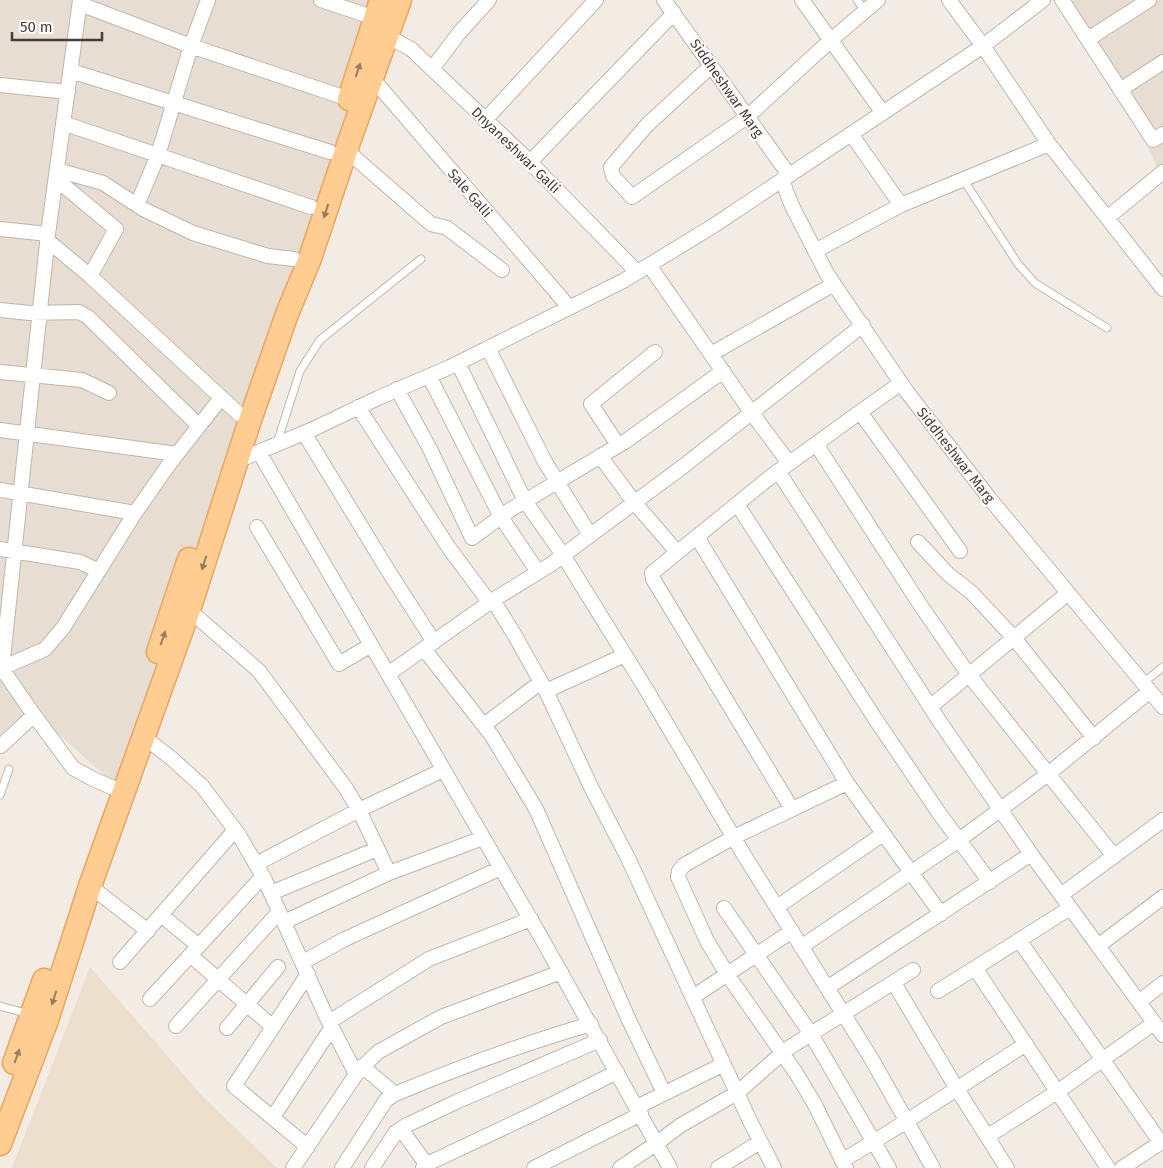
<svg xmlns="http://www.w3.org/2000/svg" width="1163" height="1168" font-family="'Fira Sans',sans-serif">
  <style>
    .residential { fill: #e7ddd3 }
    .education { fill: #eddfce }
    .lines { fill: none; stroke-linecap: round; stroke-linejoin: round }
    .lane-casing { stroke: #c2b5aa; stroke-width: 9 }
    .street-casing { stroke: #c2b5aa; stroke-width: 16 }
    .primary-casing { stroke: #e8a65e; stroke-width: 25 }
    .lane { stroke: #fff; stroke-width: 7 }
    .street { stroke: #fff; stroke-width: 14 }
    .primary { stroke: #ffcc92; stroke-width: 22 }
    .oneway { fill: #997d5e }
    .labels { text-anchor: middle; stroke-width: 4; stroke-linejoin: round; paint-order: stroke }
    .street-label { font-size: 14px; fill: #463c34; stroke: #fff }
  </style>
  <rect width="100%" height="100%" fill="#f3ece5"/>
  <path class="residential" d="M0 0H401L124 792 34 713 0 743Z
    M1062 0H1163V181L1123 93Z"/>
  <path class="education" d="M90 967 204 1098 277 1168H12Z"/>
  <g class="lines">
    <g class="lane-casing">
      <path id="lane" d="M857 0 865 11
        M963 179 1018 264 1035 283 1107 328
        M277 443 300 371 320 340 421 259
        M1143 683 1163 667
        M0 795 9 769
        M0 1006 29 1014"/>
    </g>
    <g class="street-casing">
      <path id="street" d="M321 0 375 18
        M664 0 789 175
        M802 0 883 113
        M949 0 983 46 1049 144 1163 289
        M1062 0 1153 140 1163 134
        M80 4 191 46 349 99
        M387 36 411 49 525 157 637 272
        M1088 39 1149 0
        M711 66 647 125 611 167 613 176 632 197 747 117 831 40 878 0
        M432 69 459 33 489 0
        M71 71 330 152
        M372 78 569 307
        M0 85 68 92
        M1120 90 1163 62
        M485 120 596 0
        M63 123 311 207
        M851 134 901 205 1049 144
        M346 150 431 224 447 228 502 270
        M530 162 674 13
        M57 170 103 183 143 209 193 233 268 256 294 259
        M56 179 116 229 90 276
        M782 180 792 206 827 274 907 392 990 499 1163 707
        M137 205 158 155 191 46 208 0
        M1107 218 1163 172
        M0 229 48 234 80 0
        M47 240 90 276 239 414
        M815 251 901 205
        M649 265 751 412 789 463
        M0 310 30 313 79 312 88 317 199 426
        M488 348 545 462 590 535
        M711 354 834 284
        M458 363 525 501 563 555 646 689 744 855 871 1058 933 1168
        M0 372 82 380 109 393
        M429 376 501 517 538 572
        M397 389 430 449 472 538 510 510 626 441 723 371
        M358 407 449 548 490 603
        M860 412 901 383
        M0 430 177 454
        M304 433 389 572 434 642
        M816 444 921 606 969 675 1114 856
        M618 445 591 404 655 352
        M259 452 542 939 670 1168
        M600 456 634 502 677 552
        M237 461 311 430 378 398 450 367 623 281 713 226 983 46 1043 0
        M778 471 940 722 1031 854 1163 1035
        M0 490 135 513
        M737 504 876 720 939 813 990 882
        M257 527 339 664 371 645
        M697 537 847 783 941 914
        M918 542 948 574 972 593 1014 638 1094 738
        M0 549 80 562 99 571
        M493 600 514 634 546 691 592 789 627 856 750 1121 774 1168
        M189 610 259 671 345 787 359 810 389 873
        M424 649 492 736 536 809 628 1018 664 1093
        M0 666 34 715 73 768 93 779 125 793
        M2 668 48 234
        M0 670 2 668 45 649 63 628 135 513 170 463 221 398
        M388 674 493 600 550 565 681 468 863 325
        M546 691 625 655
        M930 707 1068 593
        M484 725 541 682
        M144 737 171 758 202 786 239 835 265 880 326 1016 356 1074
        M0 746H1L34 715
        M792 809 653 579 652 573 769 478 860 412 960 551
        M256 864 359 810 443 770
        M90 886 148 931
        M271 893 377 849
        M1061 895 1163 820
        M777 907 883 834
        M724 908 811 1034 889 1168
        M1070 908 975 968 1108 1168
        M161 915 199 946
        M284 922 389 873 483 838
        M1019 940 1161 1143
        M1098 946 1163 897
        M801 947 959 840 1048 774 1150 691
        M190 955 273 1027
        M120 962 235 830
        M303 962 345 939 501 868
        M894 983 957 1089 1007 1168
        M827 988 1031 854
        M938 991 975 968
        M693 997 792 931
        M150 999 263 876
        M1139 1002 1163 983
        M329 1022 429 959 531 919
        M176 1026 279 912
        M227 1028 278 967
        M362 1066 395 1094
        M637 1107 724 1064
        M273 1117 332 1027
        M401 1129 429 1168
        M988 1136 1057 1092 1154 1023
        M308 1147 234 1086 308 974
        M842 1161 907 1121 1026 1044
        M293 1168 359 1070 378 1052 441 1017 561 972
        M342 1168 386 1100 395 1094C460 1067 522 1044 591 1024
        M372 1168 396 1132 407 1125 458 1101 600 1040
        M423 1168 427 1164 535 1113 617 1072
        M534 1168 641 1114
        M620 1168 657 1143 681 1125 737 1093 787 1049 913 970
        M718 1168 760 1142
        M846 1168 814 1103 796 1073 727 974 707 941 678 877 679 871 684 865 734 837 847 783
        M1122 1168 1163 1141"/>
    </g>
    <g class="primary-casing">
      <path id="primary" d="M349 99 381 0
        M158 652 189 559
        M14 1063 44 980
        M0 1144 47 1020 90 886 189 610 249 423 287 314 309 261 350 139 400 0"/>
    </g>
    <use href="#lane" class="lane"/>
    <use href="#street" class="street"/>
    <use href="#primary" class="primary"/>
  </g>
  <defs><path id="oneway-solid" d="M-6-.8H1V-3.2L6.5 0L1 3.2V.8H-6Z" transform="scale(1.25)"/></defs>
  <g class="oneway">
    <use href="#oneway-solid" transform="translate(358 70) rotate(-72)"/>
    <use href="#oneway-solid" transform="translate(326 211) rotate(108)"/>
    <use href="#oneway-solid" transform="translate(204 563) rotate(108)"/>
    <use href="#oneway-solid" transform="translate(163 638) rotate(-71)"/>
    <use href="#oneway-solid" transform="translate(54 998) rotate(108)"/>
    <use href="#oneway-solid" transform="translate(17 1056) rotate(-70)"/>
  </g>
  <g class="labels">
    <g class="street-label">
      <text transform="translate(727 88) rotate(55)" y="5">Siddheshwar Marg</text>
      <text transform="translate(516 150) rotate(44)" y="5">Dnyaneshwar Galli</text>
      <text transform="translate(470 193) rotate(49)" y="5">Sale Galli</text>
      <text transform="translate(956 455) rotate(52)" y="5">Siddheshwar Marg</text>
    </g>
  </g>
  <path d="M12 32v8h90v-8" fill="none" stroke="#463c34" stroke-width="2.5"/>
  <text x="20" y="32" font-size="15" fill="#463c34" stroke="#ffffff" stroke-width="4" paint-order="stroke">50 m</text>
</svg>
